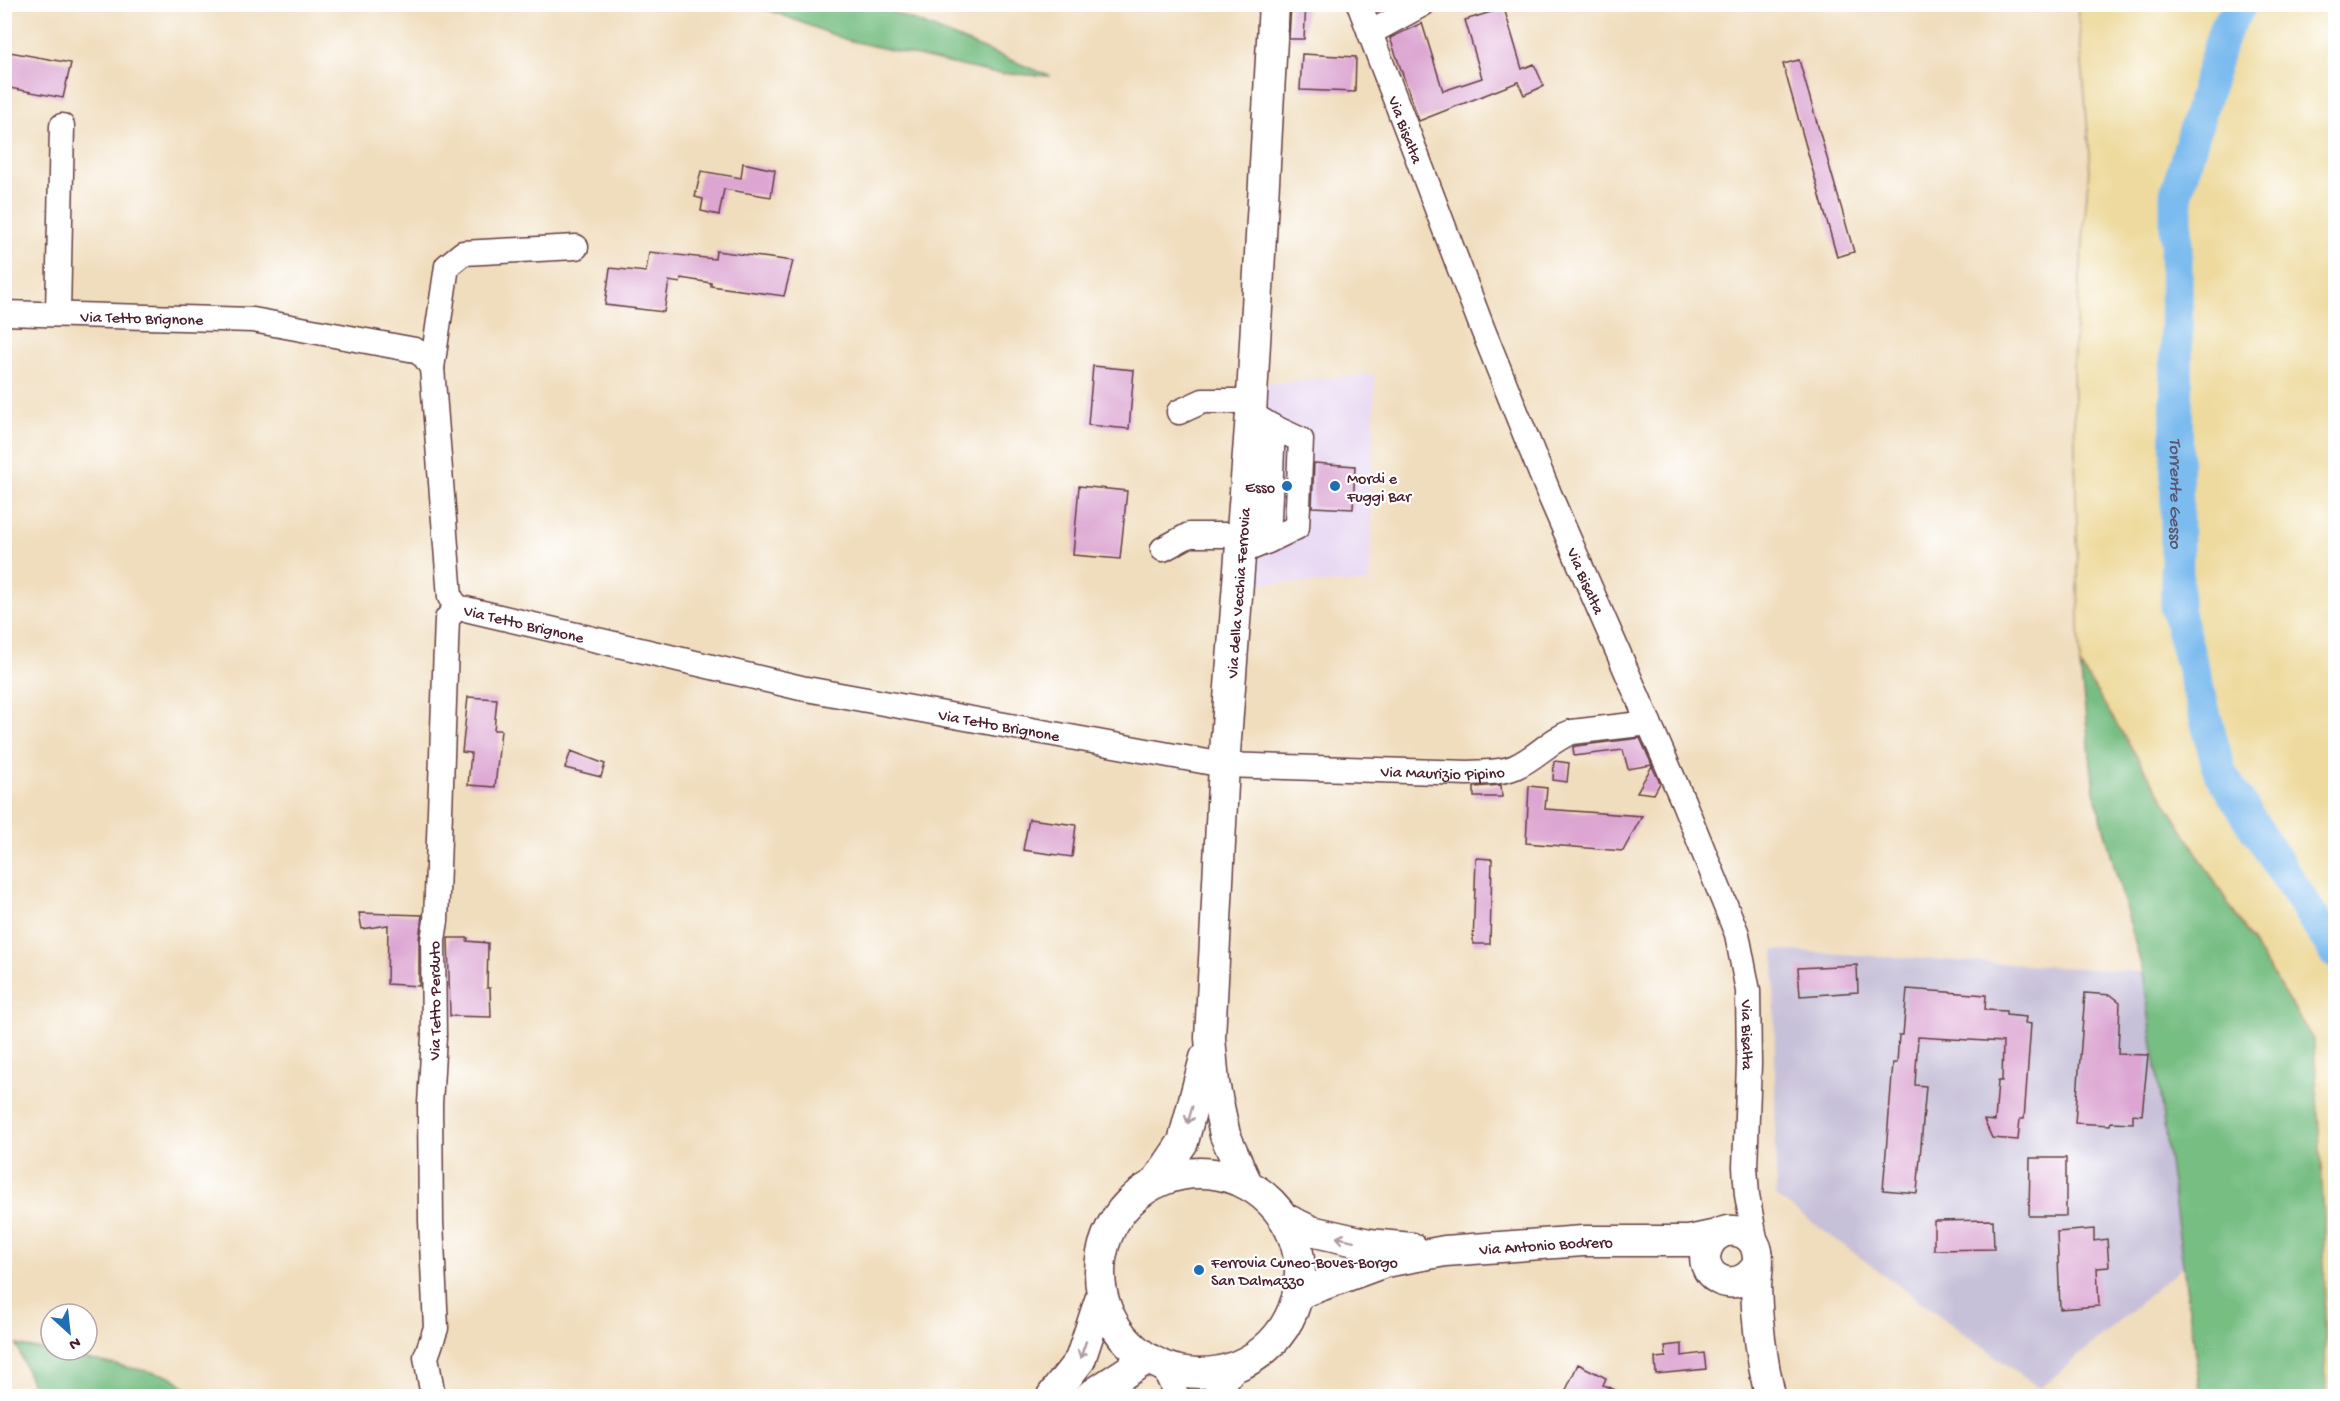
<svg xmlns="http://www.w3.org/2000/svg" width="2340" height="1401" font-family="'Gochi Hand',sans-serif">
  <style>
    .built { fill: #e5d3f1 }
    .industrial { fill: #c7c0d9 }
    .forest { fill: #77be83; stroke: #606e57; stroke-width: 1.5 }
    .sand { fill: #eeda9e; stroke: #9c7c64; stroke-width: 1.5 }
    .lines { fill: none; stroke-linecap: round; stroke-linejoin: round }
    .river { stroke: #7bbbef; stroke-width: 33 }
    .building { fill: #dca5d2 }
    .minor-casing { stroke: #633c41; stroke-width: 27 }
    .major-casing { stroke: #633c41; stroke-width: 33 }
    .minor { stroke: #fff; stroke-width: 24 }
    .major { stroke: #fff; stroke-width: 30 }
    .oneway { stroke: #ae9aa0 }
    .poi-dot { fill: #1f6fb2; stroke: #fff; stroke-width: 2 }
    .labels { text-anchor: middle; stroke-width: 4.5; stroke-linejoin: round; paint-order: stroke }
    .street-label { font-size: 16px; fill: #4a1f2b; stroke: #fff }
    .poi-label { font-size: 16px; fill: #4a1f2b; stroke: #fff; text-anchor: start }
    .water-label { font-size: 18px; font-style: italic; fill: #5b5670; stroke: #fff }
  </style>
  <rect width="100%" height="100%" fill="#fff"/>
  <filter id="ink" filterUnits="userSpaceOnUse"><feTurbulence type="fractalNoise" baseFrequency=".0167" numOctaves="2"/><feDisplacementMap in="SourceGraphic" scale="12" xChannelSelector="R" yChannelSelector="G"/><feConvolveMatrix kernelMatrix="1 2 1 2 8 2 1 2 1" color-interpolation-filters="sRGB"/></filter>
  <filter id="wash" filterUnits="userSpaceOnUse"><feTurbulence type="fractalNoise" baseFrequency=".008" numOctaves="4" result="noise"/><feDisplacementMap in="SourceGraphic" scale="24" xChannelSelector="R" yChannelSelector="G"/><feGaussianBlur stdDeviation="1.35" result="paint"/><feColorMatrix in="noise" values="0 0 0 0 0 0 0 0 0 0 0 0 0 0 0 0 0 1.4 0 .05"/><feComposite in="paint" operator="in"/></filter>
  <g filter="url(#wash)">
    <rect width="100%" height="100%" fill="#f0ddbd"/>
    <path class="built" d="M1375 374 1370 583H1252L1265 384Z"/>
    <path class="industrial" d="M1774 950 2143 972 2185 1264 2040 1389 1776 1196Z"/>
    <path class="forest" d="M756 5H876L1050 76 992 73 847 40Z
      M2080 665 2314 1041 2324 1215 2326 1396H2201L2143 972 2094 791Z
      M17 1345 171 1376 196 1396H36Z"/>
    <path class="sand" d="M2077 5H2335V1396H2326L2324 1215 2314 1041 2080 665 2073 363 2090 156Z"/>
    <g class="lines">
      <path class="river" id="s1" d="M2241 4 2224 31 2176 194 2177 609 2220 773 2336 953"/>
    </g>
    <g id="blocks">
      <path class="building" d="M1291 4H1306L1304 39H1289Z
        M1504 8 1522 69 1534 64 1544 86 1524 95 1518 82 1419 121 1390 38 1422 23 1443 91 1482 78 1465 20Z
        M4 51 71 63 63 98 4 87Z
        M1302 54 1356 57 1355 92 1300 90Z
        M1799 60 1854 252 1837 257 1783 64Z
        M743 163 775 170 771 197 724 189 719 215 701 211 703 199 695 197 701 171 741 178Z
        M716 251 793 261 784 296 711 286V283L681 278 680 283 669 281 664 312 605 305 610 268 646 272 649 252 715 259Z
        M1093 366 1134 370 1129 429 1088 425Z
        M1314 463 1355 466 1353 509 1312 507Z
        M1079 486 1127 491 1120 559 1073 555Z
        M468 697 497 699 494 730H501L495 787 468 785 471 753 462 752Z
        M1640 738 1652 765 1628 769 1623 750 1574 756 1573 747 1576 746Z
        M571 751 605 764 601 777 565 768Z
        M1554 761 1569 763 1567 782 1553 780Z
        M1652 766 1660 783 1654 794 1637 792Z
        M1501 785 1502 797H1474V787Z
        M1529 786 1547 788 1545 809 1642 816 1623 851 1526 843Z
        M1029 819 1076 825 1072 857 1023 850Z
        M1476 858 1492 859 1490 944H1473Z
        M359 913 422 915 419 940V986L387 984 388 925 362 929Z
        M448 938H468L467 941 488 943 487 988H490L491 1017 450 1016Z
        M1857 965 1858 992 1800 996 1798 968Z
        M1907 989 1986 995 1985 1010 2006 1011V1015L2026 1017 2025 1023 2031 1024 2024 1119H2020L2018 1140 1992 1138 1984 1120 1995 1121 1998 1081H2002L2003 1042 1918 1037 1915 1085 1926 1086 1917 1193 1883 1190 1893 1063H1897L1899 1035H1903Z
        M2085 993 2111 995 2120 1002 2118 1054 2148 1055 2142 1115 2133 1114V1123L2111 1122 2110 1125 2075 1123Z
        M2030 1158H2066V1216H2029Z
        M1993 1220 1994 1249 1934 1250V1221Z
        M2094 1229V1241L2107 1239 2109 1267 2097 1268 2099 1306 2060 1309 2057 1232Z
        M1682 1344V1356L1704 1353 1706 1369 1656 1374 1655 1358 1666 1357 1665 1346Z
        M1578 1364 1606 1378 1603 1385 1629 1396H1574L1565 1392Z"/>
    </g>
  </g>
  <g filter="url(#ink)">
    <use href="#blocks" fill-opacity="0" stroke="#633c41" stroke-width="1.5"/>
    <g class="lines">
      <g class="minor-casing">
        <g id="minor">
          <path id="s2" d="M1359 4 1483 330 1550 496 1683 801 1737 934 1748 991 1749 1064 1745 1167 1747 1195 1757 1250"/>
          <path d="M1370 33 1423 4"/>
          <path id="s3" d="M4 313 253 320 415 350 425 357 432 368 450 597 457 607 801 688 1224 765 1468 773C1484 772 1501 773 1515 767 1536 758 1551 739 1572 732L1649 723"/>
          <path d="M58 313 62 126"/>
          <path d="M432 368 447 266 463 253 576 247"/>
          <path d="M1179 412 1203 401H1251"/>
          <path d="M1268 541 1297 527 1301 440 1273 427"/>
          <path d="M1163 549 1189 535H1241"/>
          <path d="M1241 552 1268 541 1273 427 1251 414"/>
          <path d="M1164 1368 1177 1396"/>
          <path id="s4" d="M433 1396 426 1357 436 1328 431 1221 430 1104 434 1037 433 940 436 921 447 619 457 607"/>
          <path d="M1215 1396 1236 1367"/>
        </g>
      </g>
      <g class="major-casing">
        <g id="major">
          <circle cx="1200" cy="1273" r="100"/>
          <path d="M1156 1182 1183 1142 1205 1058"/>
          <path id="s5" d="M1247 1184 1225 1135 1214 1083 1210 1038 1224 765 1251 414 1274 4"/>
          <path d="M1284 1218 1311 1231 1369 1244 1412 1248"/>
          <path d="M1757 1266C1736 1300 1692 1275 1709 1244 1721 1223 1752 1228 1757 1251 1760 1262 1756 1276 1756 1288 1757 1324 1762 1361 1770 1396"/>
          <path id="s6" d="M1298 1294 1385 1262 1445 1251 1583 1241H1689L1717 1235"/>
          <path d="M1052 1396 1080 1360 1101 1297"/>
          <path d="M1090 1396 1146 1359"/>
        </g>
      </g>
      <use href="#minor" class="minor"/>
      <use href="#major" class="major"/>
    </g>
    <defs><path id="oneway-shaft" d="M-6 0H5M1.5-3L5.5 0L1.5 3" fill="none" stroke-width="1.6" stroke-linecap="round" stroke-linejoin="round" transform="scale(1.5)"/></defs>
    <g class="oneway">
      <use href="#oneway-shaft" transform="translate(1190 1115) rotate(105)"/>
      <use href="#oneway-shaft" transform="translate(1345 1239) rotate(-168)"/>
      <use href="#oneway-shaft" transform="translate(1083 1350) rotate(109)"/>
    </g>
  </g>
  <g class="poi-dot">
    <circle cx="1287" cy="486" r="6"/>
    <circle cx="1335" cy="486" r="6"/>
    <circle cx="1199" cy="1270" r="6"/>
  </g>
  <g class="labels">
    <g class="street-label">
      <text dy="6" stroke="none"><textPath href="#s2" startOffset="134">Via Bisalta</textPath></text>
      <text dy="6" stroke="none"><textPath href="#s3" startOffset="138">Via Tetto Brignone</textPath></text>
      <text dy="6" stroke="none"><textPath href="#s2" startOffset="620">Via Bisalta</textPath></text>
      <text dy="6" stroke="none"><textPath href="#s5" startOffset="598">Via della Vecchia Ferrovia</textPath></text>
      <text dy="6" stroke="none"><textPath href="#s3" startOffset="750">Via Tetto Brignone</textPath></text>
      <text dy="6" stroke="none"><textPath href="#s3" startOffset="1236">Via Tetto Brignone</textPath></text>
      <text dy="6" stroke="none"><textPath href="#s3" startOffset="1683">Via Maurizio Pipino</textPath></text>
      <text dy="6" stroke="none"><textPath href="#s4" startOffset="398">Via Tetto Perduto</textPath></text>
      <text dy="6" stroke="none"><textPath href="#s2" startOffset="1106">Via Bisalta</textPath></text>
      <text dy="6" stroke="none"><textPath href="#s6" startOffset="255">Via Antonio Bodrero</textPath></text>
    </g>
    <g class="poi-label">
      <text x="1347" y="483">Mordi e<tspan x="1347" dy="18">Fuggi Bar</tspan></text>
      <text x="1275" y="492" text-anchor="end">Esso</text>
      <text x="1211" y="1267">Ferrovia Cuneo-Boves-Borgo<tspan x="1211" dy="18">San Dalmazzo</tspan></text>
    </g>
    <g class="water-label">
      <text dy="6" stroke="none"><textPath href="#s1" startOffset="501">Torrente Gesso</textPath></text>
    </g>
  </g>
  <rect width="2340" height="1401" fill="none" stroke="#fff" stroke-width="24"/>
  <g transform="translate(69 1332) rotate(153)"><circle r="28" fill="#ffffff" stroke="#b7a5aa" stroke-width="1.5"/>
  <path d="M0-4.5L10 22L0 15L-10 22Z" fill="#1f6fb2"/>
  <text y="-9" font-size="16" font-weight="bold" text-anchor="middle" fill="#4a1f2b">N</text>
  </g>
</svg>
